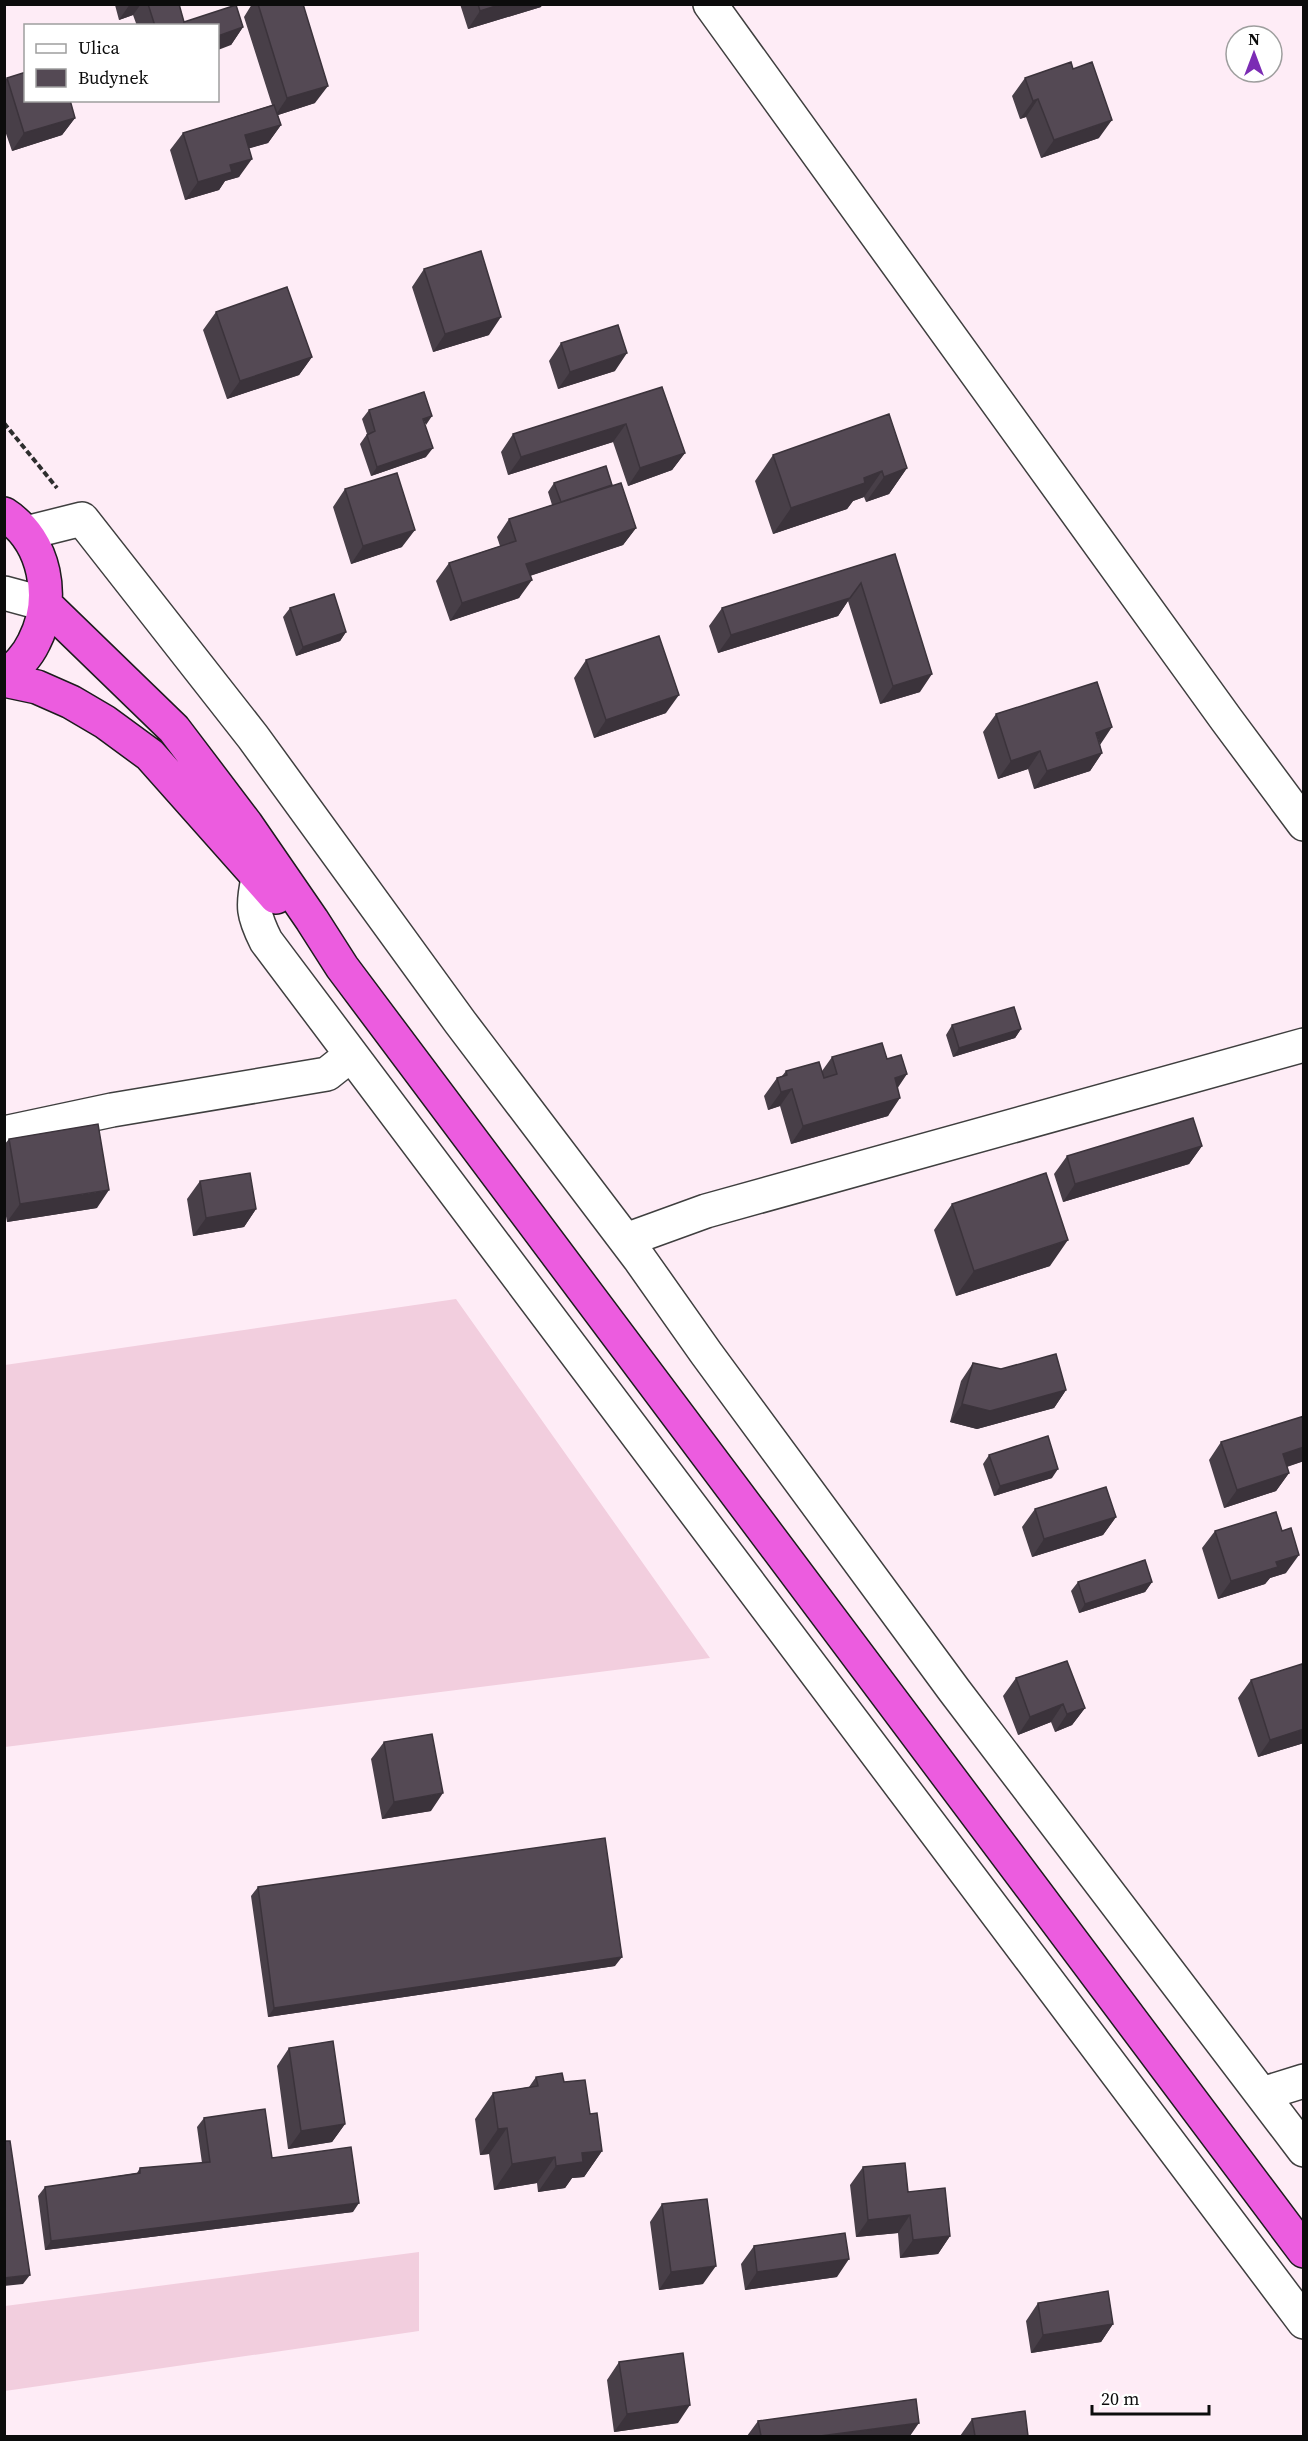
<svg xmlns="http://www.w3.org/2000/svg" width="1308" height="2441" font-family="'Source Serif 4',serif">
  <style>
    .farmland { fill: #f2cede }
    .lines { fill: none; stroke-linecap: round; stroke-linejoin: round }
    .minor-casing { stroke: #3f3f3f; stroke-width: 36 }
    .highway-casing { stroke: #1d1d1d; stroke-width: 36 }
    .path { stroke: #2e2e2e; stroke-width: 4; stroke-dasharray: 6 3; stroke-linecap: butt }
    .minor { stroke: #fff; stroke-width: 33 }
    .highway { stroke: #ec5cdf; stroke-width: 33 }
    .wall { fill: #483f48 }
    .shaded-wall { fill: #3b333b }
    .building { fill: #544954; stroke: #3b333b; stroke-width: 1.5 }
  </style>
  <rect width="100%" height="100%" fill="#feecf6"/>
  <path class="farmland" d="M456 1299 710 1658 5 1747V1365Z
    M419 2252V2331L5 2391V2306Z"/>
  <g class="lines">
    <g class="minor-casing">
      <path id="minor" d="M710 4 1226 719 1304 824
        M26 533 82 519 253 737 460 1022 639 1258 706 1353 954 1690 1304 2150
        M4 593 45 604
        M258 879C252 906 253 915 266 941L1304 2322
        M4 1133 112 1110 327 1074 351 1055
        M626 1240 706 1211 1304 1045
        M1262 2094 1304 2081"/>
    </g>
    <g class="highway-casing">
      <path id="highway" d="M4 514C46 541 56 599 34 642 27 657 16 667 4 678
        M45 604 174 729 246 824 312 920 342 967 1304 2251
        M4 680 37 687 71 702 105 722 150 755 276 897"/>
    </g>
    <path class="path" d="M4 423 57 488"/>
    <use href="#minor" class="minor"/>
    <use href="#highway" class="highway"/>
  </g>
  <path class="wall" d="M179 4 184 22 243 27 231 45 218 26H137L133 15 119 20 115 5Z
    M252 4H303L315 103 278 115 281 125 268 143 249 148 239 177 225 181 219 190 185 200 170 150 183 133 272 105 244 17Z
    M460 4H542L541 7 468 29Z
    M7 78 75 118 62 135 12 151 4 128V81Z
    M1025 78 1099 138 1041 158 1026 117 1020 119 1012 96Z
    M424 269 489 335 433 352 412 287Z
    M216 312 312 357 299 375 227 399 203 330Z
    M561 343 615 371 558 389 549 361Z
    M662 387 685 453 672 470 628 486 613 442 508 475 501 452 513 434Z
    M369 410 425 425 426 457 371 476 360 444 367 434 362 419Z
    M773 455 907 468 889 494 866 502 864 497 853 501 847 509 773 534 755 481Z
    M554 483 612 485 636 528 623 545 530 576 519 598 450 621 436 581 449 563 500 546 497 537 509 519 552 505 548 492Z
    M345 489 402 547 351 564 333 507Z
    M895 554 920 692 880 704 848 601 838 616 718 653 709 626 722 608Z
    M290 608 346 632 340 641 296 656 283 617Z
    M586 660 666 713 594 738 574 678Z
    M996 714 1100 745 1102 753 1090 771 1034 789 1028 769 998 779 983 732Z
    M952 1025 1021 1029 1015 1038 953 1057 946 1035Z
    M832 1057 887 1059 898 1088 888 1116 791 1144 780 1106 768 1110 764 1096 777 1078 782 1076 786 1071H822Z
    M9 1139 97 1208 7 1222 4 1205V1145Z
    M1202 1146 1189 1164 1063 1202 1054 1174 1067 1156Z
    M200 1181 256 1209 244 1227 193 1236 187 1199Z
    M952 1204 1050 1266 956 1296 934 1230Z
    M973 1363 1001 1369 1066 1390 1054 1408 977 1429 950 1422 961 1381Z
    M1304 1416V1461L1287 1467 1289 1473 1276 1491 1224 1508 1209 1460 1221 1442Z
    M989 1455 1052 1478 994 1496 983 1464Z
    M1035 1509 1116 1517 1103 1535 1032 1557 1022 1527Z
    M1215 1531H1282L1286 1573 1270 1578 1265 1584 1218 1599 1202 1548Z
    M1078 1582H1152L1145 1592 1079 1613 1071 1591Z
    M1016 1678 1085 1708 1072 1725 1055 1732 1051 1722 1018 1735 1003 1696Z
    M1251 1680 1304 1743 1258 1757 1238 1698Z
    M384 1742 431 1811 382 1819 371 1759Z
    M258 1887 615 1966 268 2017 251 1896Z
    M289 2048 345 2124 332 2142 288 2149 277 2066Z
    M536 2077 564 2082 590 2114 602 2151 584 2177 572 2178 565 2188 538 2192 537 2183 494 2190 489 2154 480 2155 475 2119 493 2093 529 2087Z
    M204 2118 272 2158 353 2212 45 2250 38 2196 45 2187 137 2173 140 2168 202 2163 197 2127Z
    M863 2167 908 2192 950 2236 938 2254 900 2258 898 2233 856 2237 850 2185Z
    M662 2204 703 2284 659 2290 650 2222Z
    M754 2246 837 2277 745 2290 741 2264Z
    M1038 2303 1113 2324 1101 2342 1031 2353 1026 2321Z
    M619 2362 678 2423 614 2432 607 2380Z
    M972 2419 1028 2436H960Z
    M758 2421 910 2436H747Z"/>
  <path class="shaded-wall" d="M130 4H141L133 15 119 20Z
    M502 4H542L541 7 468 29 480 11Z
    M243 27 231 45 218 50V36Z
    M328 86 315 103 275 116 287 98Z
    M1038 99 1026 117 1020 119 1033 101Z
    M75 118 62 135 12 151 24 133Z
    M1112 120 1099 138 1041 158 1054 140Z
    M281 125 268 143 233 153 245 135Z
    M252 159 239 177 225 181 219 190 185 200 198 182 230 165Z
    M501 317 489 335 433 352 445 334Z
    M627 353 615 371 558 389 570 372Z
    M312 357 299 375 227 399 240 381Z
    M432 416 426 425 423 419Z
    M626 424 613 442 508 475 521 457Z
    M433 448 426 457 371 476 377 467Z
    M685 453 672 470 628 486 640 468Z
    M907 468 889 494 866 502 884 477Z
    M882 471 864 497 853 501 847 509 773 534 791 508 864 478Z
    M636 528 623 545 514 581 526 564Z
    M415 530 402 547 351 564 363 546Z
    M532 580 519 598 450 621 462 603Z
    M850 598 838 616 718 653 731 635Z
    M346 632 340 641 296 656 303 647Z
    M932 674 920 692 880 704 893 686Z
    M679 695 666 713 594 738 606 720Z
    M1112 727 1100 745 1096 733Z
    M1040 751 1028 769 998 779 1011 761Z
    M1102 753 1090 771 1034 789 1047 771Z
    M1021 1029 1015 1038 953 1057 959 1048Z
    M907 1074 895 1092V1078Z
    M792 1089 780 1106 768 1110 781 1092Z
    M900 1098 888 1116 791 1144 803 1126Z
    M1202 1146 1189 1164 1063 1202 1075 1184Z
    M109 1190 97 1208 7 1222 20 1204Z
    M256 1209 244 1227 193 1236 206 1218Z
    M1068 1240 1050 1266 956 1296 974 1271Z
    M1066 1390 1054 1408 977 1429 950 1422 962 1404Z
    M1304 1447V1461L1270 1472 1283 1454Z
    M1058 1469 1052 1478 994 1496 1000 1486Z
    M1289 1473 1276 1491 1224 1508 1237 1490Z
    M1116 1517 1103 1535 1032 1557 1044 1539Z
    M1299 1555 1286 1573 1270 1578 1265 1584 1218 1599 1231 1581 1276 1562Z
    M1152 1582 1145 1592 1079 1613 1085 1604Z
    M1063 1704 1051 1722 1018 1735 1030 1717Z
    M1085 1708 1072 1725 1055 1732 1067 1714Z
    M1304 1729V1743L1258 1757 1270 1740Z
    M443 1793 431 1811 382 1819 394 1802Z
    M622 1957 615 1966 268 2017 274 2008Z
    M345 2124 332 2142 288 2149 301 2131Z
    M507 2128 489 2154 480 2155 498 2129Z
    M602 2151 584 2177 572 2178 565 2188 538 2192 556 2166 582 2153Z
    M555 2157 537 2183 494 2190 512 2164Z
    M359 2203 353 2212 45 2250 51 2241Z
    M910 2215 898 2233 856 2237 868 2220Z
    M950 2236 938 2254 900 2258 913 2240Z
    M849 2259 837 2277 745 2290 757 2272Z
    M716 2266 703 2284 659 2290 671 2272Z
    M30 2275 23 2284 4 2286V2278Z
    M1113 2324 1101 2342 1031 2353 1043 2335Z
    M690 2405 678 2423 614 2432 627 2414Z
    M919 2423 910 2436H820Z"/>
  <path class="building" d="M148 4H179L184 22 236 5 243 27 218 36V26H155Z
    M258 4H303L328 86 287 98Z
    M478 4H502L480 11Z
    M1071 62 1073 69 1092 62 1112 120 1054 140 1038 99 1033 101 1025 78Z
    M26 72V100H70L75 118 24 133 7 78Z
    M274 105 281 125 245 135 252 159 230 165 232 172 198 182 183 133Z
    M481 251 501 317 445 334 424 269Z
    M287 287 312 357 240 381 216 312Z
    M618 325 627 353 570 372 561 343Z
    M662 387 685 453 640 468 626 424 521 457 513 434Z
    M424 392 432 416 423 419 433 448 377 467 367 435 375 431 369 410Z
    M889 414 907 468 884 477 882 471 864 478 865 483 791 508 773 455Z
    M606 466 612 485 561 502 554 483Z
    M397 473 415 530 363 546 345 489Z
    M621 483 636 528 526 564 532 580 462 603 449 563 516 541 509 519Z
    M895 554 932 674 893 686 861 583 850 598 731 635 722 608Z
    M334 594 346 632 303 647 290 608Z
    M659 636 679 695 606 720 586 660Z
    M1097 682 1112 727 1096 733 1102 753 1047 771 1040 751 1011 761 996 714Z
    M1014 1007 1021 1029 959 1048 952 1025Z
    M882 1043 887 1059 901 1055 907 1074 895 1078 900 1098 803 1126 792 1089 781 1092 777 1078 787 1075 786 1071 819 1062 824 1078 837 1074 832 1057Z
    M1193 1118 1202 1146 1075 1184 1067 1156Z
    M98 1124 109 1190 20 1204 9 1139Z
    M250 1173 256 1209 206 1218 200 1181Z
    M1046 1173 1068 1240 974 1271 952 1204Z
    M1056 1354 1066 1390 990 1411 962 1404 973 1363 1001 1369Z
    M1304 1416V1447L1283 1454 1289 1473 1237 1490 1221 1442Z
    M1048 1436 1058 1469 1000 1486 989 1455Z
    M1106 1487 1116 1517 1044 1539 1035 1509Z
    M1276 1512 1282 1531 1291 1528 1299 1555 1276 1562 1278 1567 1231 1581 1215 1531Z
    M1145 1560 1152 1582 1085 1604 1078 1582Z
    M1067 1661 1085 1708 1067 1714 1063 1704 1030 1717 1016 1678Z
    M1302 1664 1304 1669V1729L1270 1740 1251 1680Z
    M432 1734 443 1793 394 1802 384 1742Z
    M605 1838 622 1957 274 2008 258 1887Z
    M333 2041 345 2124 301 2131 289 2048Z
    M562 2073 564 2082 585 2080 590 2114 597 2113 602 2151 582 2153 583 2162 556 2166 555 2157 512 2164 507 2128 498 2129 493 2093 538 2086 536 2077Z
    M265 2109 272 2158 351 2147 359 2203 51 2241 45 2187 140 2173V2168L210 2162 204 2118Z
    M4 2141H10L30 2275 4 2278Z
    M905 2163 908 2192 945 2188 950 2236 913 2240 910 2215 868 2220 863 2167Z
    M707 2199 716 2266 671 2272 662 2204Z
    M845 2233 849 2259 757 2272 754 2246Z
    M1108 2291 1113 2324 1043 2335 1038 2303Z
    M683 2353 690 2405 627 2414 619 2362Z
    M916 2399 919 2423 820 2436H761L758 2421Z
    M1025 2411 1028 2436H975L972 2419Z"/>
  <rect width="1308" height="2441" fill="none" stroke="#0c0c0c" stroke-width="12"/>
  <rect x="24" y="24" width="195" height="78" fill="#ffffff" stroke="#9e9e9e" stroke-width="1.5"/>
  <rect x="36" y="44" width="30" height="9" fill="#ffffff" stroke="#9e9e9e" stroke-width="1.5"/>
  <text x="78" y="54" font-size="18" fill="#0c0c0c">Ulica</text>
  <rect x="36" y="69" width="30" height="18" fill="#544954" stroke="#9e9e9e" stroke-width="1.5"/>
  <text x="78" y="84" font-size="18" fill="#0c0c0c">Budynek</text>
  <g transform="translate(1254 54)"><circle r="28" fill="#ffffff" stroke="#9e9e9e" stroke-width="1.5"/>
  <path d="M0-4.5L10 22L0 15L-10 22Z" fill="#7b2cb4"/>
  <text y="-9" font-size="16" font-weight="bold" text-anchor="middle" fill="#0c0c0c">N</text>
  </g>
  <path d="M1092 2405v9h117v-9" fill="none" stroke="#0c0c0c" stroke-width="3"/>
  <text x="1101" y="2405" font-size="18" fill="#0c0c0c" stroke="#ffffff" stroke-width="4.5" paint-order="stroke">20 m</text>
</svg>
